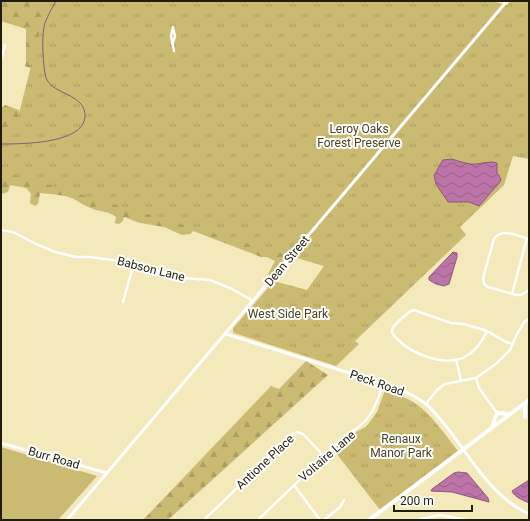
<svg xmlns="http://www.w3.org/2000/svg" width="530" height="521" font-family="Roboto,sans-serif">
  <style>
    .grass { fill: #cbba72 }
    .forest { fill: url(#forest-firs) }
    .park { fill: url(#park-tufts) }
    .water { fill: url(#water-waves); stroke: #8c5979 }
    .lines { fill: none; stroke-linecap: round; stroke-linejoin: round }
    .stream { stroke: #8c5979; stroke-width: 1 }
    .minor { stroke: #fff; stroke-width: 2.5 }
    .tertiary { stroke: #fff; stroke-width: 3 }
    .primary { stroke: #fff; stroke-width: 4 }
    .labels { text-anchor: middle; stroke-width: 4; stroke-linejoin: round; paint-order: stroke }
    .park-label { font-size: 12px; fill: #4b431c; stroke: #fff }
    .street-label { font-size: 12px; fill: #201c0b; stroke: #fff }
  </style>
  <defs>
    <pattern id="forest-firs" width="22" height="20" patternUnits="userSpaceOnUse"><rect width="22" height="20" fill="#cbba72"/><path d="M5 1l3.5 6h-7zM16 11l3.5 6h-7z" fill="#ae9f61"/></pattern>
    <pattern id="park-tufts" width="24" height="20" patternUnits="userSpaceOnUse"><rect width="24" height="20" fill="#cbba72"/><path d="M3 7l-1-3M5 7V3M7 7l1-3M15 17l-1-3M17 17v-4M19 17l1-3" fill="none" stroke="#ae9f61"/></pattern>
    <pattern id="water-waves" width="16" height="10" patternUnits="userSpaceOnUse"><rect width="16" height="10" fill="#bb73a8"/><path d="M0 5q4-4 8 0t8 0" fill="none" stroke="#985e87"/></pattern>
  </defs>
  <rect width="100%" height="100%" fill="#f3e9bb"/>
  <path class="grass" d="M1 447 97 476 58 520H1Z"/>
  <path class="forest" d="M1 1H100L37 71 25 66 26 63V29L1 21Z
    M5 105 19 110 20 117 40 135 1 139V108Z
    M1 170 288 253 286 258 271 276 268 274 275 261 267 257H261L193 231 190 234 182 235 164 227 140 223 124 217 123 221 119 224 115 223 116 217C109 211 101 212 93 209 86 206 80 203 74 199 67 195 49 194 40 193L38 204 35 206 30 203 31 194 26 188 10 185 8 192 1 194Z
    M306 361 328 375 168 520H143L271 386 279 389Z"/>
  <path class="park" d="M24 1H492L507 5 511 1H529V159L513 156 504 185 460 227 466 235 355 341 359 344 336 366 234 333 233 331V328L274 281 307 290 324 266 1 171V138L13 137 46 7Z
    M385 390C396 394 409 398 419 406 434 418 446 436 458 451L380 510 333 449 344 439 367 426 377 412Z"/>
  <path class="water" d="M452 159C458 161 464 163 471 164 479 165 490 160 497 163V173L501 179 500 182 479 206 469 202H448L436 184 434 175C438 170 439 165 443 160Z
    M453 252 457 253V257L449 284 444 286 436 284 429 280V277Z
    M458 472 467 473 488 498 489 502 452 492 431 491 432 489 454 473Z
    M529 480V503C523 500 514 497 512 491Z"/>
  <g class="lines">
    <path class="stream" d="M1 144C21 144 83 144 85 117 85 111 84 107 80 103 71 93 51 91 46 78 43 67 41 34 45 23 48 15 52 8 56 1"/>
    <path class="minor" d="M173 27 171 36 174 51
      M173 42 175 36 173 28
      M1 60 5 45
      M1 230 13 232 36 244 55 252 76 257H90L134 263 155 271 183 278 210 280 232 289 253 301
      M529 239C517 236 502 227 494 239L483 278 484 284 488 287 516 295H521L529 290
      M512 294 527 238
      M123 302 134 263
      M487 331C482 343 475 352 463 358 442 366 412 354 397 339 395 337 392 334 392 331 392 326 398 322 401 319 405 316 409 311 414 310L451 323 464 324 487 331 506 342 513 344
      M456 359 461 381
      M476 378 479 388 497 413
      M426 404 437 390 445 384 476 378 497 363 510 350 517 334 525 321 529 319
      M294 485 320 520
      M204 520 293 434 297 432 303 434 324 456
      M258 520 343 438C369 422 374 413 383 384
      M324 520 340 507 344 500
      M417 520 440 515 466 520"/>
    <path class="tertiary" d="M226 334 400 389C409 394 419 398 427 405 434 411 439 418 445 425 471 457 490 496 529 514
      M1 443 107 473
      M67 520 507 1"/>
    <path class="primary" d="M525 417V404
      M492 427 497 413 510 414
      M369 520 529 400"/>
  </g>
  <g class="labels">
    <g class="park-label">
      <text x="359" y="133">Leroy Oaks<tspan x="359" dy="14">Forest Preserve</tspan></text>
      <text x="288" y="318">West Side Park</text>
      <text x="401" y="443">Renaux<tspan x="401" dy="14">Manor Park</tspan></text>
    </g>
    <g class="street-label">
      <text transform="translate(287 261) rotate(-50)" y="4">Dean Street</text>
      <text transform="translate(151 269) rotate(14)" y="4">Babson Lane</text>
      <text transform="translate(377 383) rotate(19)" y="4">Peck Road</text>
      <text transform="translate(327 456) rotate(-41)" y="4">Voltaire Lane</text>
      <text transform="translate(54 458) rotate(16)" y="4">Burr Road</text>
      <text transform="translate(265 462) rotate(-43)" y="4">Antione Place</text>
    </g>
  </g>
  <rect width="530" height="521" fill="none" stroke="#201c0b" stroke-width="4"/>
  <path d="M394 505v6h78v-6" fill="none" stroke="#201c0b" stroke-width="2"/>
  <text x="400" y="505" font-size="12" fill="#201c0b" stroke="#ffffff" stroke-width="3" paint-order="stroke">200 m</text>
</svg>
